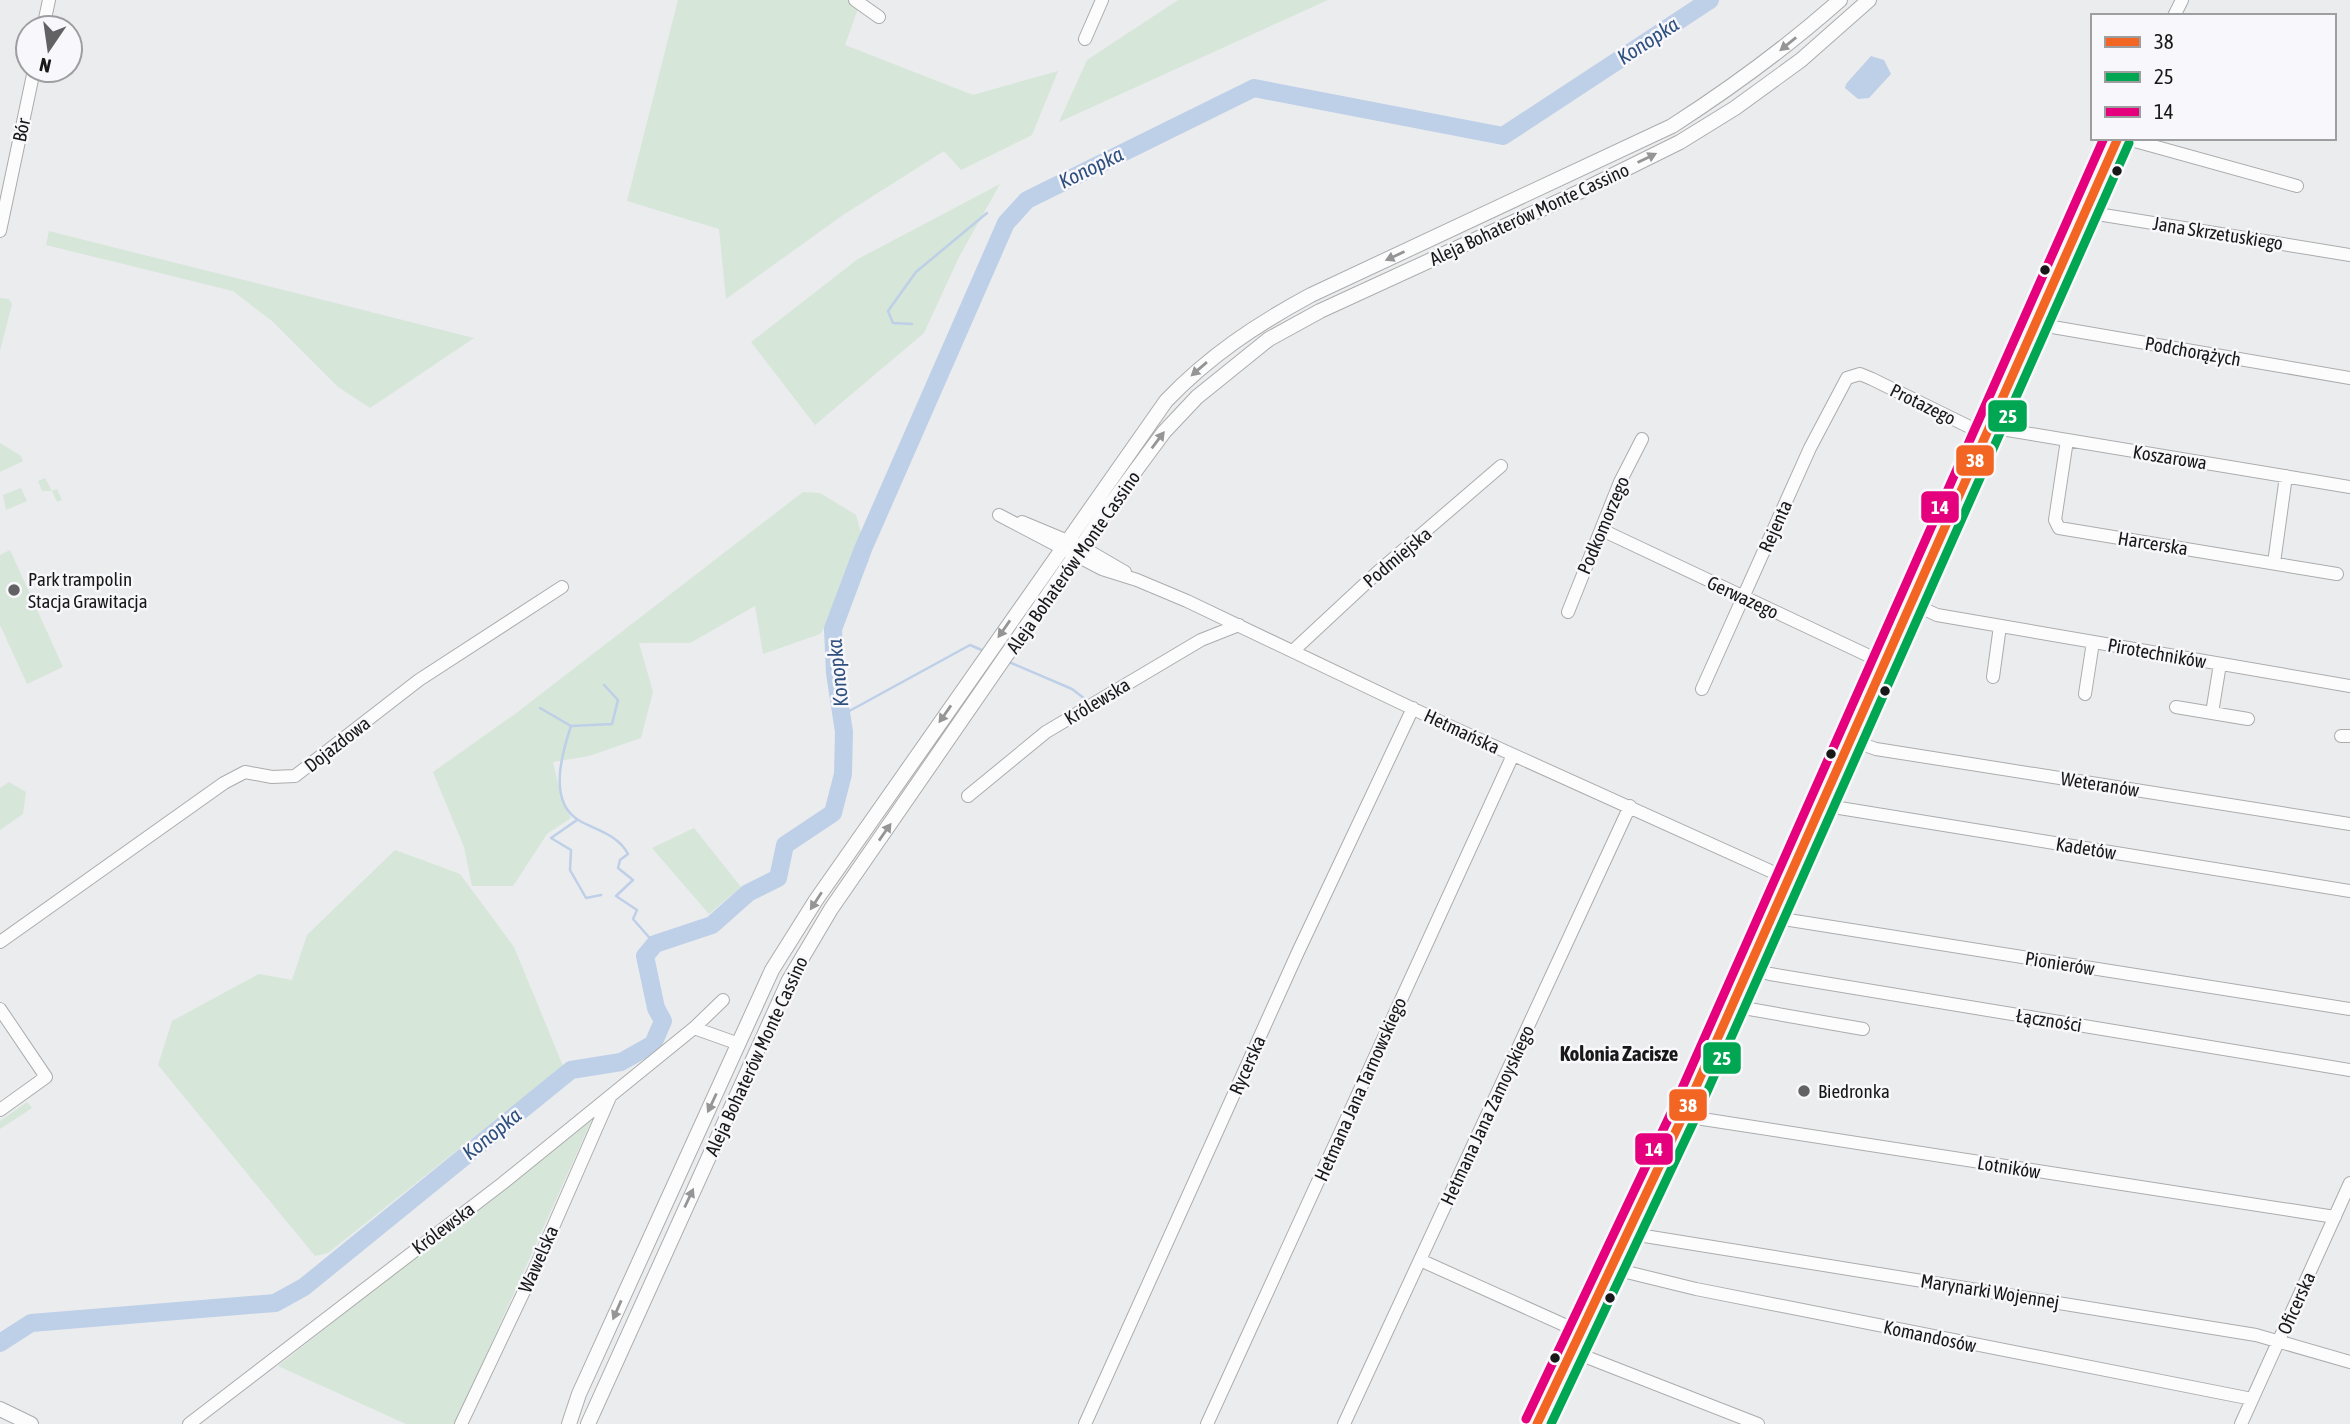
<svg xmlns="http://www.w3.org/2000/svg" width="2350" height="1424" font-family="'Asap Condensed',sans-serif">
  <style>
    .green { fill: #d6e6d9 }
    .water { fill: #becfe8 }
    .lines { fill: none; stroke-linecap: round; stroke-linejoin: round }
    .stream { stroke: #becfe8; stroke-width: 2.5 }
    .river { stroke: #becfe8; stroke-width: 18 }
    .minor-casing { stroke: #abacad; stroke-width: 14 }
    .major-casing { stroke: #abacad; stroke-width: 16 }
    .minor { stroke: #fcfcfc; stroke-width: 12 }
    .major { stroke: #fcfcfc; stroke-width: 14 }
    .bus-1-casing { stroke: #f8f8fc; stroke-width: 14 }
    .bus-2-casing { stroke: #f8f8fc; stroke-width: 14 }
    .bus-3-casing { stroke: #f8f8fc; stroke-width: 14 }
    .bus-1 { stroke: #f26522; stroke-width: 9 }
    .bus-2 { stroke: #00a651; stroke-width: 9 }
    .bus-3 { stroke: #e5007d; stroke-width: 9 }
    .oneway { fill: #959596 }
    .bus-dot { fill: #181819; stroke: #f8f8fc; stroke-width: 2.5 }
    .poi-dot { fill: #626264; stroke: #f8f8fc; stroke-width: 2.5 }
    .labels { text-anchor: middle; stroke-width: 5; stroke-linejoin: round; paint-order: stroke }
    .street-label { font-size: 19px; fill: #181819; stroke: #f8f8fc }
    .poi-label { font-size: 19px; fill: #181819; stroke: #f8f8fc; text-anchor: start }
    .water-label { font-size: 21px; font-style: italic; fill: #2f507d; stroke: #f8f8fc }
    .neighbourhood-label { font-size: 21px; font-weight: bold; fill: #181819; stroke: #f8f8fc }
    .line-badge { stroke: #f8f8fc; stroke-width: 2.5 }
    .badge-label { font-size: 19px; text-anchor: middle; font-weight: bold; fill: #fff }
  </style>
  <rect width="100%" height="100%" fill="#ebecee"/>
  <path class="green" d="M678 0H861L845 45 973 95 1058 71 1032 135 961 170 944 151 843 215 726 299 719 229 627 201Z
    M1178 0H1328L1059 122 1087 60Z
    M1000 184 959 257 924 333 815 425 751 342 858 259Z
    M49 231 474 338 370 408 338 387 272 321 233 291 46 245Z
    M0 298 9 299 12 304 0 351Z
    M0 443 21 456 23 461 0 472Z
    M45 478 52 491 57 489 62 500 57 502 52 491H42L38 481Z
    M21 488 27 501 6 510 3 495Z
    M803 492 820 493 856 515 869 561 820 634 763 654 755 606 690 643H639L653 692 641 738 589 756 553 762 563 804 571 818 547 834 513 886H472L464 847 433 772 515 714Z
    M10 550 63 667 27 684 0 625V555Z
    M9 782 26 792 23 814 0 830V788Z
    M694 828 741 887 709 914 652 848Z
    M395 850 460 874 514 947 563 1066 328 1253 315 1256 158 1065 172 1021 259 974 292 980 307 935Z
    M27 1102 32 1108 0 1129V1121Z
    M594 1115 455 1424H406L278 1366Z"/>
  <path class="water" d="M1871 56 1884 60 1891 74 1869 98 1858 99 1845 88 1846 84Z"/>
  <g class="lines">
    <path class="stream" d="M912 324 893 323 888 311 916 272 987 213
      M1009 662 1072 689 1085 699
      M604 685 618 700 612 724 571 726C562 753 547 803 580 821 598 831 618 835 628 854L620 860 618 868 633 880 616 896 637 910 633 919 655 944
      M540 708 571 726
      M842 715 970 645 984 651
      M577 820 551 838 571 850 570 870 586 898 601 895"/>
    <path class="river" d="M0 1343 31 1323 275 1303 304 1287 571 1070 621 1062 653 1044 663 1021 656 1008 645 956 655 944 712 925 748 893 778 878 785 845 833 813 843 774 844 732 835 673 833 629 863 549 1006 223 1027 200 1254 88 1503 136 1710 0"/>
    <g class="minor-casing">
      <path id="minor" d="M855 0 879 17
        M2174 16 2182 0
        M43 28 49 0
        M1085 39 1102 0
        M2124 138 2297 186
        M2085 212 2350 255
        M0 231 34 70
        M2035 324 2350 378
        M1989 427 2350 487
        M2067 440 2055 520 2059 528 2337 574
        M999 515 1102 569 1137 580 1187 601 1445 724 1788 879
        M1022 522 1082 547 1125 572
        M1602 530 1884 663
        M2274 563 2286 476
        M1911 603 1937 615 2350 686
        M1568 612 1620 482 1642 439
        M1294 650 1380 570 1501 466
        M1993 677 2000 626
        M1702 689 1810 448 1847 378 1860 374 1872 379 1986 435
        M2085 694 2093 642
        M2176 707 2248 719
        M2212 713 2220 664
        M2341 736H2350
        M1850 740 1876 749 2350 824
        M968 796 1046 732 1201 640 1239 625
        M1821 805 2350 891
        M1770 917 2350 1009
        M0 942 224 783 245 772 272 777 295 776 419 680 562 587
        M1749 968 1770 974 2350 1070
        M1732 1006 1863 1029
        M0 1009 46 1077 0 1110
        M694 1028 739 1044
        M1683 1116 2335 1217
        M1626 1233 2256 1335 2350 1362
        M1420 1260 1580 1332
        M1610 1268 1696 1289 2252 1399
        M1571 1351 1758 1424
        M189 1424 503 1183 694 1028 723 1000
        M461 1424 536 1266 610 1097
        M1085 1424 1298 952 1413 708
        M1207 1424 1513 755
        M1344 1424 1630 806
        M1537 1424 1683 1116 2118 138
        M2241 1424 2350 1183"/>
    </g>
    <g class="major-casing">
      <path id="major" d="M0 1409 31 1424
        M569 1424 579 1394 772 970 816 900 1166 401C1209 356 1257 324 1311 295L1672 126C1731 88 1787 47 1840 0
        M588 1424 789 980 831 909 1108 508 1164 432 1197 397 1269 339 1320 311 1579 192 1680 142 1735 108 1801 60 1869 0"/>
    </g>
    <use href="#minor" class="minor"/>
    <use href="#major" class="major"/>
    <g class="bus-1-casing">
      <path id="bus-1" d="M1537 1424 1683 1116 2118 138"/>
    </g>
    <g class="bus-2-casing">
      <path id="bus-2" d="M1551 1424 1694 1121 2129 143"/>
    </g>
    <g class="bus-3-casing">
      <path id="bus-3" d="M1526 1419 1672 1111 2104 138"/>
    </g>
    <use href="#bus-1" class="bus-1"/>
    <use href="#bus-2" class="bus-2"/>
    <use href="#bus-3" class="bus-3"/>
  </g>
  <defs><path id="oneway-solid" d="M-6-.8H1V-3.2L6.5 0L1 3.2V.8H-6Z" transform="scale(1.75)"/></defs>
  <g class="oneway">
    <use href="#oneway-solid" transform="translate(1788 44) rotate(141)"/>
    <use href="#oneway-solid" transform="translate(1647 158) rotate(-26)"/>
    <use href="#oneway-solid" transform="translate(1395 256) rotate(155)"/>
    <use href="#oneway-solid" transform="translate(1199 369) rotate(139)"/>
    <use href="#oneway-solid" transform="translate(1158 440) rotate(-53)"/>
    <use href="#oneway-solid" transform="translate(1004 629) rotate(125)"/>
    <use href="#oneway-solid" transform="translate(945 714) rotate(125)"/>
    <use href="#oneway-solid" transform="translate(885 832) rotate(-55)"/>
    <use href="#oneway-solid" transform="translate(816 901) rotate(123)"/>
    <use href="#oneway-solid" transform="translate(712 1103) rotate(115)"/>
    <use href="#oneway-solid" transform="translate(689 1198) rotate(-65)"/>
    <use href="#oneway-solid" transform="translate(617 1310) rotate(114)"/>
  </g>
  <g class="bus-dot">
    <circle cx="2117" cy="171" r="6"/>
    <circle cx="2045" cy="270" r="6"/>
    <circle cx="1885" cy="691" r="6"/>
    <circle cx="1831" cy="754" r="6"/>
    <circle cx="1610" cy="1298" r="6"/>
    <circle cx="1555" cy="1358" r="6"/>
  </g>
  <g class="poi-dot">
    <circle cx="14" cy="590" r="7"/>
    <circle cx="1804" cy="1091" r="7"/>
  </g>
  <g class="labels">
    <g class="street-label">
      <text transform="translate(21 130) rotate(-78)" y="7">Bór</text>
      <text transform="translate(1529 214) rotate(-25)" y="7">Aleja Bohaterów Monte Cassino</text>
      <text transform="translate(2218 233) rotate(9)" y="7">Jana Skrzetuskiego</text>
      <text transform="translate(2193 351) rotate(10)" y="7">Podchorążych</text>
      <text transform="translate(1923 404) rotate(26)" y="7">Protazego</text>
      <text transform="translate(2170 457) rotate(9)" y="7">Koszarowa</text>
      <text transform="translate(1603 525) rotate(-67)" y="7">Podkomorzego</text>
      <text transform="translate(1775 526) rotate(-66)" y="7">Rejenta</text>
      <text transform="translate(2153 543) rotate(9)" y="7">Harcerska</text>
      <text transform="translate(1397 557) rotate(-40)" y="7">Podmiejska</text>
      <text transform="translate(1073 562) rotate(-55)" y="7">Aleja Bohaterów Monte Cassino</text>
      <text transform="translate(1743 597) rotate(25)" y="7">Gerwazego</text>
      <text transform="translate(2157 653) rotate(10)" y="7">Pirotechników</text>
      <text transform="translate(1097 701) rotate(-31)" y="7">Królewska</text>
      <text transform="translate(1462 731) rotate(25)" y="7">Hetmańska</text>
      <text transform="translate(337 744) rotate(-38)" y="7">Dojazdowa</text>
      <text transform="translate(2100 784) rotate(9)" y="7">Weteranów</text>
      <text transform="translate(2086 848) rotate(9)" y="7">Kadetów</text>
      <text transform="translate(2060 963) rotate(9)" y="7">Pionierów</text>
      <text transform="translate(2049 1020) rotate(9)" y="7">Łączności</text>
      <text transform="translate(756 1056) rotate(-65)" y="7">Aleja Bohaterów Monte Cassino</text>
      <text transform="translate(1247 1065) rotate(-66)" y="7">Rycerska</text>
      <text transform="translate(1360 1089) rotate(-66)" y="7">Hetmana Jana Tarnowskiego</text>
      <text transform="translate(1487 1115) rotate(-65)" y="7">Hetmana Jana Zamoyskiego</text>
      <text transform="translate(2009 1167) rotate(9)" y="7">Lotników</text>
      <text transform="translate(443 1228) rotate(-37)" y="7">Królewska</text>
      <text transform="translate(538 1259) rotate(-66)" y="7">Wawelska</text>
      <text transform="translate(1990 1291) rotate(9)" y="7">Marynarki Wojennej</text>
      <text transform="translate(2296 1303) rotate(-66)" y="7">Oficerska</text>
      <text transform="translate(1930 1336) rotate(12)" y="7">Komandosów</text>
    </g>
    <g class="poi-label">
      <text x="28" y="586">Park trampolin<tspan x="28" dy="22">Stacja Grawitacja</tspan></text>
      <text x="1818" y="1098">Biedronka</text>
    </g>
    <g class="water-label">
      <text transform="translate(1648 41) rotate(-33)" y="7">Konopka</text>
      <text transform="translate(1091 168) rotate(-26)" y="7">Konopka</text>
      <text transform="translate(838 673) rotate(-96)" y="7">Konopka</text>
      <text transform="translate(492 1134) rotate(-39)" y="7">Konopka</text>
    </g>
    <g class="neighbourhood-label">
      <text x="1619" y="1061">Kolonia Zacisze</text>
    </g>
  </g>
  <g class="line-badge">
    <rect x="1987" y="399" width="41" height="34" rx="7" fill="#00a651"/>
    <rect x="1955" y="444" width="40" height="33" rx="7" fill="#f26522"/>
    <rect x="1920" y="490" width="40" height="34" rx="7" fill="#e5007d"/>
    <rect x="1702" y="1041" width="40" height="34" rx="7" fill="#00a651"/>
    <rect x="1668" y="1088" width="40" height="34" rx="7" fill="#f26522"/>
    <rect x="1634" y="1132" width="40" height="34" rx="7" fill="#e5007d"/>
  </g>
  <g class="badge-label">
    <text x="2008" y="423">25</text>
    <text x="1975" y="467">38</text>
    <text x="1940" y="514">14</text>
    <text x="1722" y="1065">25</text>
    <text x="1688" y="1112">38</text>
    <text x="1654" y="1156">14</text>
  </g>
  <rect x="2091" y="14" width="245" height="126" fill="#f8f8fc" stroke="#9e9ea1" stroke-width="2"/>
  <rect x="2105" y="37" width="35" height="10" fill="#f26522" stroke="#9e9ea1" stroke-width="2"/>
  <text x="2154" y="49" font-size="21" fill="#181819">38</text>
  <rect x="2105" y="72" width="35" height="10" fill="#00a651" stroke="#9e9ea1" stroke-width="2"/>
  <text x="2154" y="84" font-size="21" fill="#181819">25</text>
  <rect x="2105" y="107" width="35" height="10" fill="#e5007d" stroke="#9e9ea1" stroke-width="2"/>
  <text x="2154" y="119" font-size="21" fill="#181819">14</text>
  <g transform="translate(49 49) rotate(193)"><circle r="33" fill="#f8f8fc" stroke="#9e9ea1" stroke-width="2"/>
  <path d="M0-5L12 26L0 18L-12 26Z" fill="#626264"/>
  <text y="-10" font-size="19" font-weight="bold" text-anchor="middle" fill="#181819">N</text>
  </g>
</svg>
